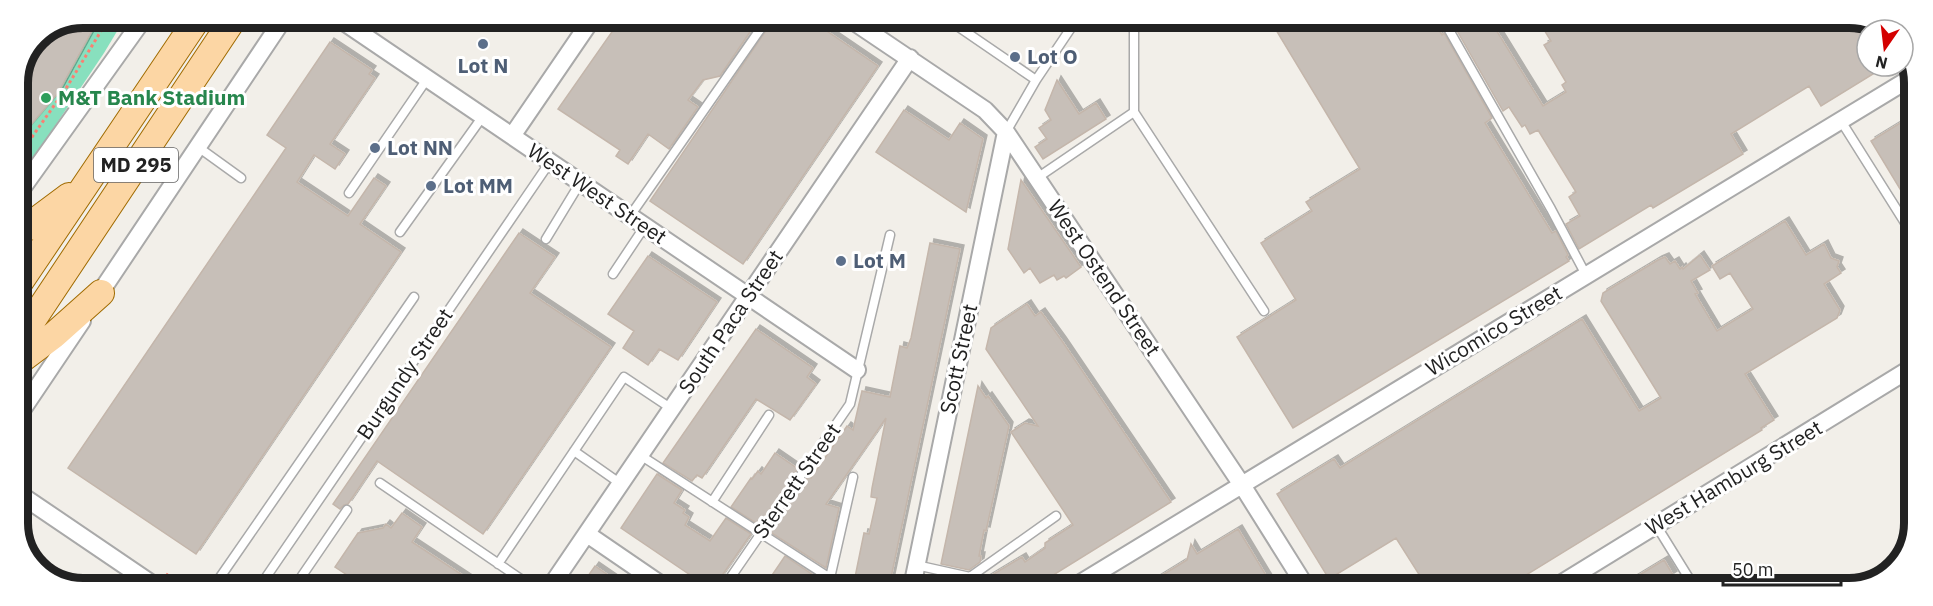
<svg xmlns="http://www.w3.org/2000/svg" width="1933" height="606" font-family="'IBM Plex Sans',sans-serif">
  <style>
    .pitch { fill: #88e0be }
    .building { fill: #c7bfb8; stroke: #c4b6ab; stroke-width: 1.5; filter: url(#shadow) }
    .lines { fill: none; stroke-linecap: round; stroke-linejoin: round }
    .lane-casing { stroke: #a9a9a9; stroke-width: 11 }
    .street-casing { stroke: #a9a9a9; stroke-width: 20 }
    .primary-casing { stroke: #a06b00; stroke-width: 28 }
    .path { stroke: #fa8072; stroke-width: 3; stroke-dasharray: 3 3; stroke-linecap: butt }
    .lane { stroke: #fff; stroke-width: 8 }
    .street { stroke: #fff; stroke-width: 16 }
    .primary { stroke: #fcd6a4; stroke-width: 26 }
    .service-dot { fill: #5c6f8a; stroke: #fff; stroke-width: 2 }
    .leisure-dot { fill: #2e9e5b; stroke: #fff; stroke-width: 2 }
    .labels { text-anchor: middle; stroke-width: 6; stroke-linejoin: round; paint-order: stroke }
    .shield { fill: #fff; stroke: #646464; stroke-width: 1.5 }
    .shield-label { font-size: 20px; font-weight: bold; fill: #222 }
    .service-label { font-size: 21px; font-weight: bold; fill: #4e5e75; stroke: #fff; text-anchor: start }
    .leisure-label { font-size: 21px; font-weight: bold; fill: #27864d; stroke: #fff; text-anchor: start }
    .street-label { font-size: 21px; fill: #222; stroke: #fff }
    .rim { fill: none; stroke: #222; stroke-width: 8 }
  </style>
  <defs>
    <filter id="shadow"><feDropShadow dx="4" dy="-4" stdDeviation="0" flood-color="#0004"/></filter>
  </defs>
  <rect width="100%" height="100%" fill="#f2efe9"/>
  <path class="pitch" d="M83 18H125L104 53 18 181V83Z"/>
  <path class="building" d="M83 18H99L58 93 18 140V83L37 37Z
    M621 19H730L750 32 720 76 703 80 688 100 698 107 669 149 648 134 628 164 616 156 620 150 558 109Z
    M774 19H809L878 66 743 264 650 201Z
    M1270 20H1433L1442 35 1444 33 1492 118 1485 123 1552 233 1556 231 1568 255 1566 257 1569 261 1293 428 1237 337 1296 300 1261 243 1312 211 1306 202 1360 169Z
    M1465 20H1490L1543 106 1566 92 1562 85 1566 82 1544 45 1551 41 1538 20H1860L1867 31V66H1886L1821 106 1809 86 1731 134 1743 154 1653 208 1651 205 1579 249 1566 224 1580 216 1569 197 1576 192 1538 130 1530 134 1525 125 1522 127 1509 107 1503 111 1456 29 1457 25Z
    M330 42 372 70 369 74 375 78 330 144 345 154 335 169 314 155 297 182 348 216 374 178 386 186 360 224 401 252 196 554 68 468 286 148 267 135Z
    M1057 80 1079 114 1096 103 1106 119 1043 159 1035 147 1047 139 1039 128 1051 120 1045 110Z
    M904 110 949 140 960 123 983 139 966 212 876 152Z
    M1915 114 1914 174V212L1871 141Z
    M1021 180 1081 267 1066 278 1064 276 1057 280 1054 275 1040 283 1030 268 1024 273 1008 249Z
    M1785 221 1806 255 1824 244 1831 258 1839 261 1837 267 1841 273 1824 284 1840 310 1837 318 1745 374 1774 420 1761 428 1762 430 1505 588 1427 587 1396 538 1329 579 1277 494 1334 459 1340 468 1582 319 1639 411 1661 398 1601 301 1603 293 1658 260 1665 257 1670 264 1675 261 1680 269 1682 267 1683 269 1700 255 1710 270 1691 281 1698 293 1695 294 1717 331 1753 309 1730 273 1720 279 1712 266Z
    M519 233 555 257 530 293 611 347 483 534 377 461 348 504 344 505 340 509 333 504Z
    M930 243 960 249 889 587H853L864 533 869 534 877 498 871 497 872 488 886 418 826 504 839 508 826 568 770 532 808 476 811 478 847 426 853 430 862 391 890 397 900 346 907 348 911 338Z
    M648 256 717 302 678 360 659 349 648 365 623 348 634 331 608 314Z
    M1027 304 1035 316 1041 312 1062 341 1171 502 1034 587H936L938 576 969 583 975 581 974 586 1022 557 1025 562 1045 548V543L1073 525 1011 432 1025 423 1038 426 986 349 991 328Z
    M756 329 813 368 807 377 816 384 790 420 756 399 702 478 697 475 692 481 663 463Z
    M978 386 986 398 988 396 1009 426 986 531 984 530 979 556H981L980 562 969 570 941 564Z
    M775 453 798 469 759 525 731 507 751 478 752 479 758 471 761 474Z
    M657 474 682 490 674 503 685 510 683 513 689 517 685 525 710 541 726 518 751 534 714 587H708L621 528Z
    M402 513 422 527 412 542 479 586H340L347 575 335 567 358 533 383 528 386 524 391 528Z
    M1238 529 1273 587H1143L1187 560 1191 544 1197 554Z
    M785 556 819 579 815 587H764Z
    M1664 560 1673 575 1653 588H1618Z
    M595 566 624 586H581Z"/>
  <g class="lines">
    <g class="lane-casing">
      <path id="lane" d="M562 19 583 32
        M753 19 759 31 768 19
        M947 19 1036 80
        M1452 20 1449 30 1551 209 1586 275
        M1134 112V26L1143 19
        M1841 121 1914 237
        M1006 132 1036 80 1077 19
        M198 147 241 178
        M1037 178 1134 112 1264 311
        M349 193 427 79
        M630 216 759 31
        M400 232 483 116
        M546 239 580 183
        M613 274 645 226
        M574 451 621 484
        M640 455 830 578 853 477
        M380 483 531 586
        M712 502 769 415
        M1656 525 1695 588
        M498 564 624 377 672 409
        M916 565 970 577 1056 516
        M214 586 414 297
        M260 586 550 162
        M295 586 347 510
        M724 587 850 404 890 235"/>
    </g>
    <g class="street-casing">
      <path id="street" d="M338 18 857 370
        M850 19 985 110 1006 132 1242 485 1306 587
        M512 136 592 19
        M18 194 144 18
        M96 299 284 18
        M18 416 82 321
        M18 493 155 586
        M587 534 663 586
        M551 586 910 58
        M912 587 1006 132
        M1074 587 1914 76
        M1554 588 1913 367"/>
    </g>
    <g class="primary-casing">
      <path id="primary" d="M18 234 69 196
        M18 285 198 18
        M18 342 234 18
        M18 362 54 335 101 293"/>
    </g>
    <path class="path" d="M18 157 65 90 109 18
      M166 574 184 586"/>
    <use href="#lane" class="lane"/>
    <use href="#street" class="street"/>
    <use href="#primary" class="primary"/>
  </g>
  <g class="service-dot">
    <circle cx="483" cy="44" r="6"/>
    <circle cx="1015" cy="57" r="6"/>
    <circle cx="375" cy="148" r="6"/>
    <circle cx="431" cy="186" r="6"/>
    <circle cx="841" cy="261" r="6"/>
  </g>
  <circle class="leisure-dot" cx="46" cy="98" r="6"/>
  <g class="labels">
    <rect class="shield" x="94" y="148" width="84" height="34" rx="4.5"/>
    <g class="shield-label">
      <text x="136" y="172">MD 295</text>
    </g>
    <g class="service-label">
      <text x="1027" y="64">Lot O</text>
      <text x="483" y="73" text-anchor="middle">Lot N</text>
      <text x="387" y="155">Lot NN</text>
      <text x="443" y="193">Lot MM</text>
      <text x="853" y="268">Lot M</text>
    </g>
    <g class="leisure-label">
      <text x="58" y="105">M&amp;T Bank Stadium</text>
    </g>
    <g class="street-label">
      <text transform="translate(597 194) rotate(34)" y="7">West West Street</text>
      <text transform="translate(1104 278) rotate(56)" y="7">West Ostend Street</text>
      <text transform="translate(731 322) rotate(-56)" y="7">South Paca Street</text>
      <text transform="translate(1494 331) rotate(-31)" y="7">Wicomico Street</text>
      <text transform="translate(959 359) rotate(-78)" y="7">Scott Street</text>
      <text transform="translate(405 374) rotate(-56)" y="7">Burgundy Street</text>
      <text transform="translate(1734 478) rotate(-31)" y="7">West Hamburg Street</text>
      <text transform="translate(797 481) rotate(-55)" y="7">Sterrett Street</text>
    </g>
  </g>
  <path d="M0 0H1933V606H0ZM83 28H1849A55 55 0 0 1 1904 83V523A55 55 0 0 1 1849 578H83A55 55 0 0 1 28 523V83A55 55 0 0 1 83 28Z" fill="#fff" fill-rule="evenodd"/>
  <path class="rim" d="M83 28H1849A55 55 0 0 1 1904 83V523A55 55 0 0 1 1849 578H83A55 55 0 0 1 28 523V83A55 55 0 0 1 83 28Z"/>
  <g transform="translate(1885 48) rotate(194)"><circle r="28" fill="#ffffff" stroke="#a7a7a7" stroke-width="1.5"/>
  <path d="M0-4.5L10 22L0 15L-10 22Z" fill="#d40000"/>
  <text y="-9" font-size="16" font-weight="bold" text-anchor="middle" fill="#222222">N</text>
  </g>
  <path d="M1723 576v9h118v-9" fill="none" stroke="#222222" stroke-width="3"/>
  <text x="1732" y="576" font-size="18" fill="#222222" stroke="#ffffff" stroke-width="4.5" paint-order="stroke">50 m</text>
</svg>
